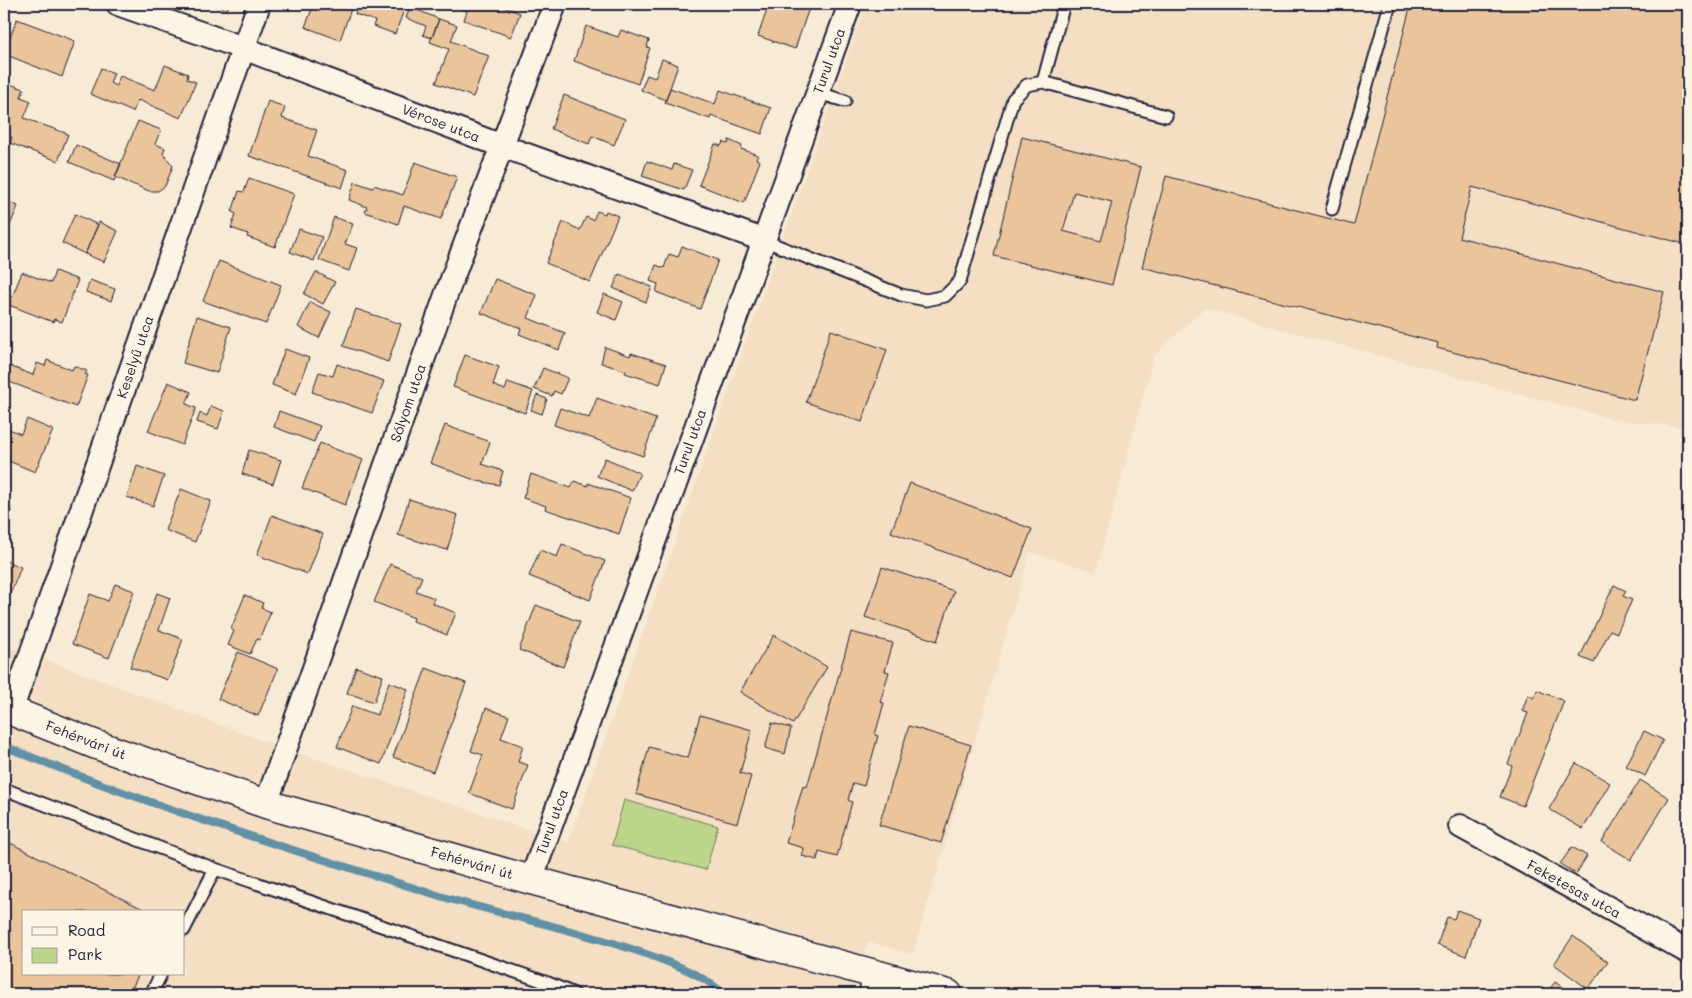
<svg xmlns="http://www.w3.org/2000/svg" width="1692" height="998" font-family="Mali,sans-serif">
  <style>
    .built { fill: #f4dfc4; fill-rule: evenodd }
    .green { fill: #bdd58b; stroke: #707c63 }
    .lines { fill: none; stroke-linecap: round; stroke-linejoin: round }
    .stream { stroke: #6290a5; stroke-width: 8 }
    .building { fill: #eac49a; stroke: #22223b; fill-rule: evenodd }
    .service-casing { stroke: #22223b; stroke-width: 15 }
    .minor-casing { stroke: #22223b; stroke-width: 26 }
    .tertiary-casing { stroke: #22223b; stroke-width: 31 }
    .secondary-casing { stroke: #22223b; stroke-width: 31 }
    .service { stroke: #fcf5e5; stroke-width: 11 }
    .minor { stroke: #fcf5e5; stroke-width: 22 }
    .tertiary { stroke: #fcf5e5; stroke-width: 28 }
    .secondary { stroke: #fcf5e5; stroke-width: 28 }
    .labels { text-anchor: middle; stroke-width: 4; stroke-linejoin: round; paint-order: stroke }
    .street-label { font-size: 14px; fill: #22223b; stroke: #fcf5e5 }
  </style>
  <rect width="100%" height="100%" fill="#f8ebd6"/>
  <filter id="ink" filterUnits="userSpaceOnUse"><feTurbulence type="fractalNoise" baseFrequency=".02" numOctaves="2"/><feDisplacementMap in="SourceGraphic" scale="10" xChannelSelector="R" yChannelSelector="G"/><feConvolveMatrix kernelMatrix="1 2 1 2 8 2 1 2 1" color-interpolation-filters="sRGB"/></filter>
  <g filter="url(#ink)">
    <path class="built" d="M866 4H1688V428L1612 419 1204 308 1154 356 1096 572 1030 552 913 954 868 942 852 994H4V644L266 742 568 843ZM24 912H184V974H24Z"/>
    <path class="green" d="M624 800 718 826 706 870 612 845Z"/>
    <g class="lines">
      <path class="stream" d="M4 746C149 806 300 853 450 899 516 918 582 931 646 954 674 964 702 974 724 994"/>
    </g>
    <path class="building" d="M211 4H229L227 10Z
      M314 4H346L345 7 351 9 340 40 305 27Z
      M355 4 398 5 397 7 404 10 395 34 373 26 375 21 355 14 358 5Z
      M455 4H496L520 13 511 37 464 20 467 11 454 6Z
      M769 4H798L809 8 795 49 758 36Z
      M1411 4H1688V245L1472 187 1459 237 1664 292 1635 400 1437 348 1438 343 1142 267 1166 176 1354 225Z
      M410 7 439 19 432 38 423 35 426 26 406 18Z
      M17 19 75 41 62 77 4 54Z
      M439 19 457 25 451 41 489 56 473 97 436 83 449 49 430 42Z
      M586 26 618 37 621 30 649 40 647 47 650 48 638 84 574 61Z
      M662 59 678 65 666 100 641 90 647 75 655 78Z
      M165 65 188 74 187 79 196 82 181 118 138 100 133 112 90 94 101 68 114 73 110 83 116 86 120 76 155 90Z
      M10 84 24 89 21 97 31 101 24 118 68 134 58 161 10 143 12 137 4 134V91L7 92Z
      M670 88 715 104 720 90 771 108 762 134 711 116 710 119 665 103Z
      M564 95 625 119 614 145 592 136 589 144 551 129Z
      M268 101 285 107 282 118 317 130 308 156 348 170 342 188 249 156Z
      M138 121 161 130 155 144 165 148 163 153 173 166 165 186 158 191H149L115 177Z
      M1022 137 1141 167 1112 285 994 256ZM1074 192 1112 202 1101 241 1063 231Z
      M729 140 742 146 741 149 758 155 756 159 760 161 744 203 699 185 715 144 721 146 723 142 728 144Z
      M76 145 121 164 114 181 69 162Z
      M647 161 672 170 674 164 692 170 684 190 642 176Z
      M415 162 457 177 441 219 404 206 398 224 365 212 367 207 349 200 355 182 373 188 374 185 403 195Z
      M249 178 294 194 275 247 247 237 248 234 231 228 236 214 232 212 239 191 244 192Z
      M4 200 18 206 8 230 4 228Z
      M597 211 605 214 606 211 618 216 590 282 546 263 563 222 580 230 586 217 593 220Z
      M75 214 98 225 85 254 62 243Z
      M334 217 353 224 345 244 357 248 349 271 319 260Z
      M99 222 118 231 104 262 85 254Z
      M299 229 322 237 314 261 290 252Z
      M682 246 718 260 700 309 656 292 658 284 650 281 656 265 664 268 669 254 678 257Z
      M219 261 281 285 266 324 203 301Z
      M55 271 78 280 62 322 54 319 53 322 9 305 22 272 51 283Z
      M316 272 335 282 323 304 304 294Z
      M619 274 652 287 646 302 613 288Z
      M495 279 537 295 528 318 565 333 559 350 519 334 521 328 481 313Z
      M90 280 115 289 111 301 86 292Z
      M604 294 623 302 616 320 597 312Z
      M310 302 331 312 319 338 298 327Z
      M356 309 401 324 388 362 343 346Z
      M197 316 231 327 217 373 183 363Z
      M831 330 887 350 862 422 806 402Z
      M605 347 630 356 631 353 666 364 660 384 625 373 626 371 601 363Z
      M285 349 309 358 296 394 272 385Z
      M465 355 499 367 493 385 505 390 508 382 533 391 525 413 453 387Z
      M47 360 72 370 74 366 87 371 85 374 88 375 76 407 4 380V364L33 375 37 363 45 366Z
      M337 364 384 381 372 413 312 392 319 372 333 376Z
      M543 368 568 378 561 394 554 391 552 396 534 389Z
      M168 382 191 392 186 404 196 408 182 445 148 431Z
      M537 395 547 399 542 414 531 410Z
      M597 398 656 419 643 456 554 425 560 408 589 418Z
      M211 406 224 411 218 429 197 422 200 413 207 416Z
      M279 411 320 426 314 442 274 427Z
      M27 419 53 430 35 472 4 459V427L21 434Z
      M445 425 490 442 482 464 503 471 499 485 477 481 430 463Z
      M320 443 363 460 345 505 302 488Z
      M249 450 281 460 273 484 242 474Z
      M605 458 640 473 632 491 597 476Z
      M137 466 164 476 153 506 127 497Z
      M531 474 571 488 574 481 588 486V483L631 498 619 534 545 509 546 506 523 498Z
      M910 483 1032 529 1013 578 891 532Z
      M181 489 211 501 195 542 165 530Z
      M409 499 458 515 447 550 398 535Z
      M4 507 11 510 4 532Z
      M272 515 323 534 308 574 257 555Z
      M562 544 605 561 590 600 529 576 540 550 557 557Z
      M4 560 21 567 4 610Z
      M390 564 422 577 416 591 434 598 432 603 456 613 447 635 413 621 414 618 374 602Z
      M882 567 954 591 937 641 865 617Z
      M115 584 134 591 109 658 72 644 90 594 108 601Z
      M1614 585 1626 591 1623 596 1632 600 1617 633 1610 630 1594 663 1580 657Z
      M157 593 170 598 159 630 183 639 168 680 130 667Z
      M245 595 263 603 261 608 271 612 259 640 257 639 250 654 228 645 234 631 231 629Z
      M536 605 580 622 563 667 519 650Z
      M851 632 893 643 885 671 889 672 880 702 884 703 875 735 878 736 864 786 853 783 848 800 852 802 837 857 819 852 817 860 802 856 804 848 786 843 803 786 807 787Z
      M774 635 827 667 793 724 740 692Z
      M238 652 278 669 258 716 218 699Z
      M356 667 383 676 374 702 347 693Z
      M426 668 466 683 433 772 393 757Z
      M389 682 408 689 381 764 337 747 352 706 377 715Z
      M1537 690 1564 701 1523 806 1500 797 1512 766 1508 764 1528 713 1522 711 1528 695 1534 698Z
      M486 708 509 716 501 738 523 746 518 762 528 765 512 809 469 793 483 755 471 751Z
      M700 715 752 730 740 773 751 776 737 823 636 794 649 747 688 758Z
      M772 723 791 728 785 754 765 748Z
      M909 726 971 745 941 843 879 825Z
      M1644 731 1663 740 1645 776 1626 766Z
      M1576 763 1610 783 1583 829 1549 809Z
      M1640 780 1669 798 1631 860 1602 842Z
      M4 840 149 912H24V974H139L129 994H4Z
      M1572 847 1587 856 1576 874 1560 864Z
      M1457 910 1479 918 1466 956 1437 945 1447 917 1454 919Z
      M1573 936 1608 962 1588 989 1554 964Z
      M1555 982 1572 994H1546Z
      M1488 987 1499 994H1484Z
      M1509 987 1519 994H1504Z"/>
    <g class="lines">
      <g class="service-casing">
        <path id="service" d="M1043 82 1064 4
          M818 93 845 101
          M1332 209 1390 4
          M763 240 901 295 926 300 945 296 960 281 1013 99 1027 85 1043 82 1166 116
          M4 789 215 869 548 983 574 994
          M184 930 215 869
          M151 994 161 974
          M542 994 548 983"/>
      </g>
      <g class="minor-casing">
        <path id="minor" d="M118 4 243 48 502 146 763 240
          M11 711 259 4
          M266 804 446 295 555 4
          M1460 826 1688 952
          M531 880 850 4"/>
      </g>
      <g class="tertiary-casing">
        <path id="tertiary" d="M873 994 878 975"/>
      </g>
      <g class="secondary-casing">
        <path id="secondary" d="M4 708 94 744 266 804 531 880 948 994"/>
      </g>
      <use href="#service" class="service"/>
      <use href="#minor" class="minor"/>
      <use href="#tertiary" class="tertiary"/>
      <use href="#secondary" class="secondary"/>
    </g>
  </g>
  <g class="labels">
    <g class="street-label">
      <text transform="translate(829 61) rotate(-70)" y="5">Turul utca</text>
      <text transform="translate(441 123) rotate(21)" y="5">Vércse utca</text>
      <text transform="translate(135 357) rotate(-71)" y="5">Keselyű utca</text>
      <text transform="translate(408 403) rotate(-71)" y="5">Sólyom utca</text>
      <text transform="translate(690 442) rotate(-70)" y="5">Turul utca</text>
      <text transform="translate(86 740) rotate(21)" y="5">Fehérvári út</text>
      <text transform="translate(552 822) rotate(-70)" y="5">Turul utca</text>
      <text transform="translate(472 863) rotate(16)" y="5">Fehérvári út</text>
      <text transform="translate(1574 889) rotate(29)" y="5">Feketesas utca</text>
    </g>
  </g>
  <rect width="1692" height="998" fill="none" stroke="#fcf5e5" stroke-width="20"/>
  <rect x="10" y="10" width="1672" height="978" fill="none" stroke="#22223b" stroke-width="2" filter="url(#ink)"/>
  <rect x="22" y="910" width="162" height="65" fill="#fcf5e5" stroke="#a5a1a1"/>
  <rect x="32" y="927" width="25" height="8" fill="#fcf5e5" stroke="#a5a1a1"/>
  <text x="68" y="936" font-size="15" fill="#22223b">Road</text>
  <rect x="32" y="948" width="25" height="15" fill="#bdd58b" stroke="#a5a1a1"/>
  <text x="68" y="960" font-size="15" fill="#22223b">Park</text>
</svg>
